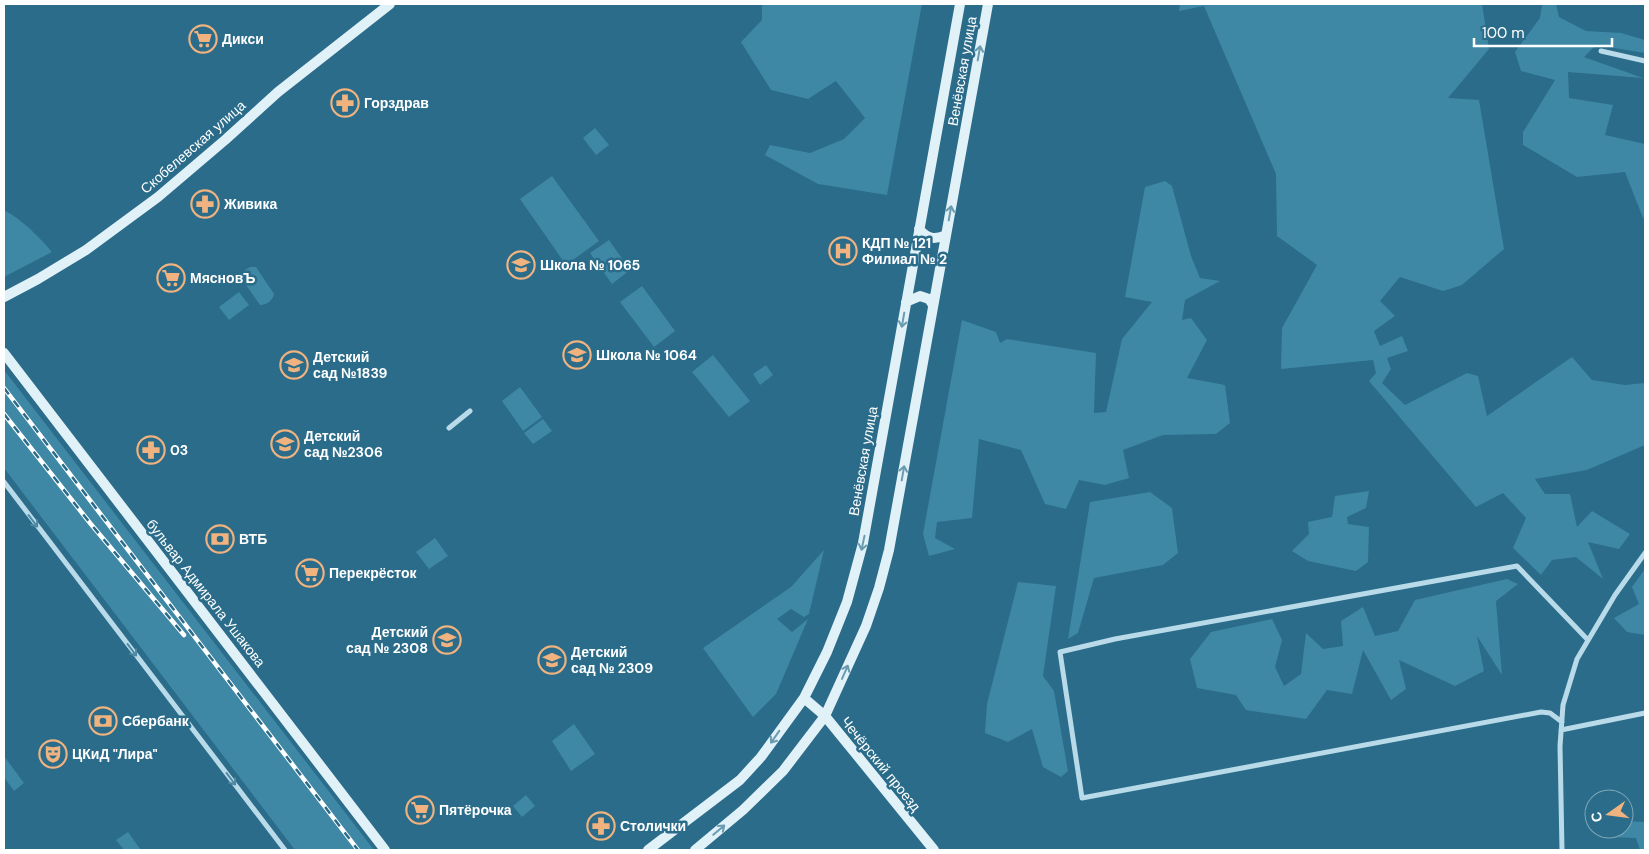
<svg xmlns="http://www.w3.org/2000/svg" width="1649" height="854" font-family="'DM Sans',sans-serif">
  <style>
    .green { fill: #3e88a6 }
    .lines { fill: none; stroke-linecap: round; stroke-linejoin: round }
    .street { stroke: #b8dae9; stroke-width: 5 }
    .secondary { stroke: #e1f1f8; stroke-width: 10 }
    .rail-casing { stroke: #fff; stroke-width: 4.5 }
    .rail { stroke: #2a6c8a; stroke-width: 2.5; stroke-dasharray: 8; stroke-linecap: butt }
    .oneway { stroke: #6a9bb0 }
    .oneway2 { stroke: #4e88a2 }
    .labels { text-anchor: middle; stroke-width: 5; stroke-linejoin: round; paint-order: stroke }
    .poi-label { font-size: 14px; font-weight: bold; fill: #fff; stroke: #2a6c8a; text-anchor: start }
    .street-label { font-size: 14px; fill: #fff; stroke: #2a6c8a }
  </style>
  <rect width="100%" height="100%" fill="#2a6c8a"/>
  <path class="green" d="M762 4H922L887 195 818 184 765 155 770 145 810 153 844 139 865 118 836 81 808 99 771 90 741 42 762 20Z
    M1180 4H1482L1489 49 1448 98 1479 100 1504 249 1462 285 1443 291 1400 277 1380 301 1395 316 1374 331 1380 346 1402 336 1408 351 1387 358 1391 369 1382 383 1405 405 1467 373 1478 376 1487 416 1572 357 1592 380 1625 385 1645 383V445L1587 470 1535 479 1545 494H1570L1577 527 1592 511 1630 534 1619 549 1588 542 1603 579 1576 557 1552 560 1541 575 1513 548 1526 518 1503 493 1476 507 1369 381 1376 373 1373 360 1281 369 1282 328 1317 265 1277 236 1276 174 1204 6 1179 11Z
    M1541 4H1556L1559 17 1586 31 1621 33 1645 40V53L1596 45 1584 57 1643 78 1568 72 1569 98 1613 105 1605 135 1645 144V219L1643 218 1625 172 1577 177 1523 145V132L1555 80 1521 71 1515 52 1540 18 1542 5Z
    M595 128 609 145 596 155 583 138Z
    M552 176 599 241 566 265 520 199Z
    M1165 181 1172 186 1191 256 1200 278 1220 281 1185 300 1182 320 1191 318 1207 340 1187 378 1225 385 1230 423 1216 434 1163 435 1123 450 1129 478 1105 485 1079 480 1066 509 1045 504 1021 450 979 439 972 518 937 522 935 538 955 549 929 556 923 534 962 320 996 332 1000 343 1007 339 1096 353 1094 413 1106 412 1122 339 1152 302 1125 297 1145 187Z
    M4 210C24 221 37 235 52 252L4 277Z
    M609 240 630 270 612 284 590 253Z
    M250 267H256L274 294C273 300 267 305 260 305L241 278 242 272Z
    M642 286 675 331 654 347 620 302Z
    M239 292 249 305 229 320 219 307Z
    M713 355 750 401 729 417 692 372Z
    M766 365 773 375 760 385 753 374Z
    M4 370 374 850H295L4 468Z
    M520 387 542 417 523 431 502 401Z
    M543 419 552 431 533 444 524 433Z
    M1369 491 1366 508 1347 517 1348 524 1369 527 1368 562 1356 571 1308 561 1292 551 1309 534 1308 522 1332 517 1335 496Z
    M1150 492 1172 508 1178 553 1163 565 1094 578 1078 633 1068 639 1090 502Z
    M435 538 448 556 429 569 416 552Z
    M824 550 809 614 804 617 791 609 777 619 792 632 808 619 776 694 753 717 703 648 791 587Z
    M1645 569V635L1627 632 1614 618 1639 604 1632 587Z
    M1507 579 1518 584 1496 601 1502 675 1477 636 1484 671 1455 686 1399 660 1406 689 1391 700 1363 650 1352 694 1327 690 1306 719 1246 710 1236 695 1197 688 1190 659 1211 632 1272 619 1282 640 1275 667 1284 686 1301 674 1306 633 1323 649 1343 646 1341 621 1363 607 1375 636 1398 631 1415 600Z
    M1018 582 1056 586 1043 676 1054 691 1068 771 1061 777 1043 767 1032 729 1008 742 985 733 987 704Z
    M574 724 595 754 571 771 552 741Z
    M4 756 24 783 14 791 4 777Z
    M526 795 535 806 522 817 513 806Z
    M1624 821 1645 822V850H1640L1636 838 1608 837V829H1624Z
    M128 832 141 850H124L116 840Z"/>
  <g class="lines">
    <path class="street" d="M1601 51 1645 61
      M449 428 470 411
      M4 482 285 850
      M1562 722 1550 713 1541 712 1082 798 1060 652 1115 639 1517 566 1588 640
      M1561 730 1645 713
      M1562 850 1560 746 1563 705 1577 659 1615 595 1645 553"/>
    <path class="secondary" d="M919 229C928 239 934 240 946 235
      M4 297 38 279 86 250 158 197 225 140 278 92 390 4
      M906 302 920 296 929 299 933 305
      M4 353 385 850
      M804 698 825 716 934 850
      M648 850 740 780 761 757 804 698 827 652 847 602 863 543 960 4
      M695 850 743 810 783 771 825 716 866 626 879 588 889 550 988 4"/>
    <g class="rail-casing">
      <path id="rail" d="M4 388 358 850
        M4 414 90 523 184 635"/>
    </g>
    <use href="#rail" class="rail"/>
  </g>
  <defs><path id="oneway-shaft" d="M-6 0H5M1.5-3L5.5 0L1.5 3" fill="none" stroke-width="1.6" stroke-linecap="round" stroke-linejoin="round" transform="scale(1.25)"/></defs>
  <g class="oneway">
    <use href="#oneway-shaft" transform="translate(979 53) rotate(-80)"/>
    <use href="#oneway-shaft" transform="translate(950 213) rotate(-80)"/>
    <use href="#oneway-shaft" transform="translate(903 320) rotate(100)"/>
    <use href="#oneway-shaft" transform="translate(903 473) rotate(-80)"/>
    <use href="#oneway-shaft" transform="translate(863 543) rotate(102)"/>
    <use href="#oneway-shaft" transform="translate(845 672) rotate(-66)"/>
    <use href="#oneway-shaft" transform="translate(775 737) rotate(125)"/>
    <use href="#oneway-shaft" transform="translate(719 830) rotate(-40)"/>
  </g>
  <g class="oneway2">
    <use href="#oneway-shaft" transform="translate(33 521) rotate(53)"/>
    <use href="#oneway-shaft" transform="translate(132 650) rotate(53)"/>
    <use href="#oneway-shaft" transform="translate(231 779) rotate(53)"/>
  </g>
  <defs>
    <g id="supermarket-ring" transform="scale(1.4375)"><circle r="9.5" fill="#2a6c8a" stroke="#f0b37f" stroke-width="1.5"/><path d="M-6-5.5h2.5l.6 2H6L4.5 2H-2.5L-4.4-4H-6ZM-1.5 3.2a1.3 1.3 0 1 0 .1 0ZM3 3.2a1.3 1.3 0 1 0 .1 0Z" fill="#f0b37f"/></g>
    <g id="pharmacy-ring" transform="scale(1.4375)"><circle r="9.5" fill="#2a6c8a" stroke="#f0b37f" stroke-width="1.5"/><path d="M-2-6h4v4h4v4h-4v4h-4v-4h-4v-4h4Z" fill="#f0b37f"/></g>
    <g id="hospital-ring" transform="scale(1.4375)"><circle r="9.5" fill="#2a6c8a" stroke="#f0b37f" stroke-width="1.5"/><path d="M-5-5h3v3.5h4V-5h3V5h-3V1.5h-4V5h-3Z" fill="#f0b37f"/></g>
    <g id="school-ring" transform="scale(1.4375)"><circle r="9.5" fill="#2a6c8a" stroke="#f0b37f" stroke-width="1.5"/><path d="M0-5L7-2L0 1L-7-2ZM-4 1L0 2.5L4 1V4Q0 6-4 4Z" fill="#f0b37f"/></g>
    <g id="bank-ring" transform="scale(1.4375)"><circle r="9.5" fill="#2a6c8a" stroke="#f0b37f" stroke-width="1.5"/><path d="M-6-4H6V4H-6ZM0-2.3a2.3 2.3 0 1 0 0 4.6a2.3 2.3 0 1 0 0-4.6Z" fill="#f0b37f"/></g>
    <g id="theatre-ring" transform="scale(1.4375)"><circle r="9.5" fill="#2a6c8a" stroke="#f0b37f" stroke-width="1.5"/><path d="M-5-5.5Q0-4 5-5.5V0Q5 5 0 6Q-5 5-5 0ZM-3.3-2.5H-1v1.5H-3.3ZM1-2.5H3.3v1.5H1ZM-2.8 1Q0 5.5 2.8 1Z" fill="#f0b37f"/></g>
  </defs>
  <g fill-rule="evenodd">
    <use href="#supermarket-ring" x="203" y="39"/>
    <use href="#pharmacy-ring" x="345" y="103"/>
    <use href="#pharmacy-ring" x="205" y="204"/>
    <use href="#hospital-ring" x="843" y="251"/>
    <use href="#school-ring" x="521" y="265"/>
    <use href="#supermarket-ring" x="171" y="278"/>
    <use href="#school-ring" x="577" y="355"/>
    <use href="#school-ring" x="294" y="365"/>
    <use href="#school-ring" x="285" y="444"/>
    <use href="#pharmacy-ring" x="151" y="450"/>
    <use href="#bank-ring" x="220" y="539"/>
    <use href="#supermarket-ring" x="310" y="573"/>
    <use href="#school-ring" x="447" y="640"/>
    <use href="#school-ring" x="552" y="660"/>
    <use href="#bank-ring" x="103" y="721"/>
    <use href="#theatre-ring" x="53" y="754"/>
    <use href="#supermarket-ring" x="420" y="810"/>
    <use href="#pharmacy-ring" x="601" y="826"/>
  </g>
  <g class="labels">
    <g class="poi-label">
      <text x="222" y="44">Дикси</text>
      <text x="364" y="108">Горздрав</text>
      <text x="224" y="209">Живика</text>
      <text x="862" y="248">КДП № 121<tspan x="862" dy="16">Филиал № 2</tspan></text>
      <text x="540" y="270">Школа № 1065</text>
      <text x="190" y="283">МясновЪ</text>
      <text x="596" y="360">Школа № 1064</text>
      <text x="313" y="362">Детский<tspan x="313" dy="16">сад №1839</tspan></text>
      <text x="304" y="441">Детский<tspan x="304" dy="16">сад №2306</tspan></text>
      <text x="170" y="455">03</text>
      <text x="239" y="544">ВТБ</text>
      <text x="329" y="578">Перекрёсток</text>
      <text x="428" y="637" text-anchor="end">Детский<tspan x="428" dy="16">сад № 2308</tspan></text>
      <text x="571" y="657">Детский<tspan x="571" dy="16">сад № 2309</tspan></text>
      <text x="122" y="726">Сбербанк</text>
      <text x="72" y="759">ЦКиД "Лира"</text>
      <text x="439" y="815">Пятёрочка</text>
      <text x="620" y="831">Столички</text>
    </g>
    <g class="street-label">
      <text transform="translate(962 71) rotate(-80)" y="5">Венёвская улица</text>
      <text transform="translate(193 147) rotate(-41)" y="5">Скобелевская улица</text>
      <text transform="translate(863 461) rotate(-80)" y="5">Венёвская улица</text>
      <text transform="translate(206 593) rotate(52)" y="5">бульвар Адмирала Ушакова</text>
      <text transform="translate(881 764) rotate(51)" y="5">Чечёрский проезд</text>
    </g>
  </g>
  <rect width="1649" height="854" fill="none" stroke="#ffffff" stroke-width="10"/>
  <g transform="translate(1609 814) rotate(256)"><circle r="24" fill="#2a6c8a" stroke="#7fa7b9"/>
  <path d="M0-4L9 19L0 12L-9 19Z" fill="#f0b37f"/>
  <text y="-8" font-size="14" font-weight="bold" text-anchor="middle" fill="#ffffff">С</text>
  </g>
  <path d="M1474 38v8h138v-8" fill="none" stroke="#ffffff" stroke-width="2.5"/>
  <text x="1482" y="38" font-size="15" fill="#ffffff" stroke="#2a6c8a" stroke-width="4" paint-order="stroke">100 m</text>
</svg>
